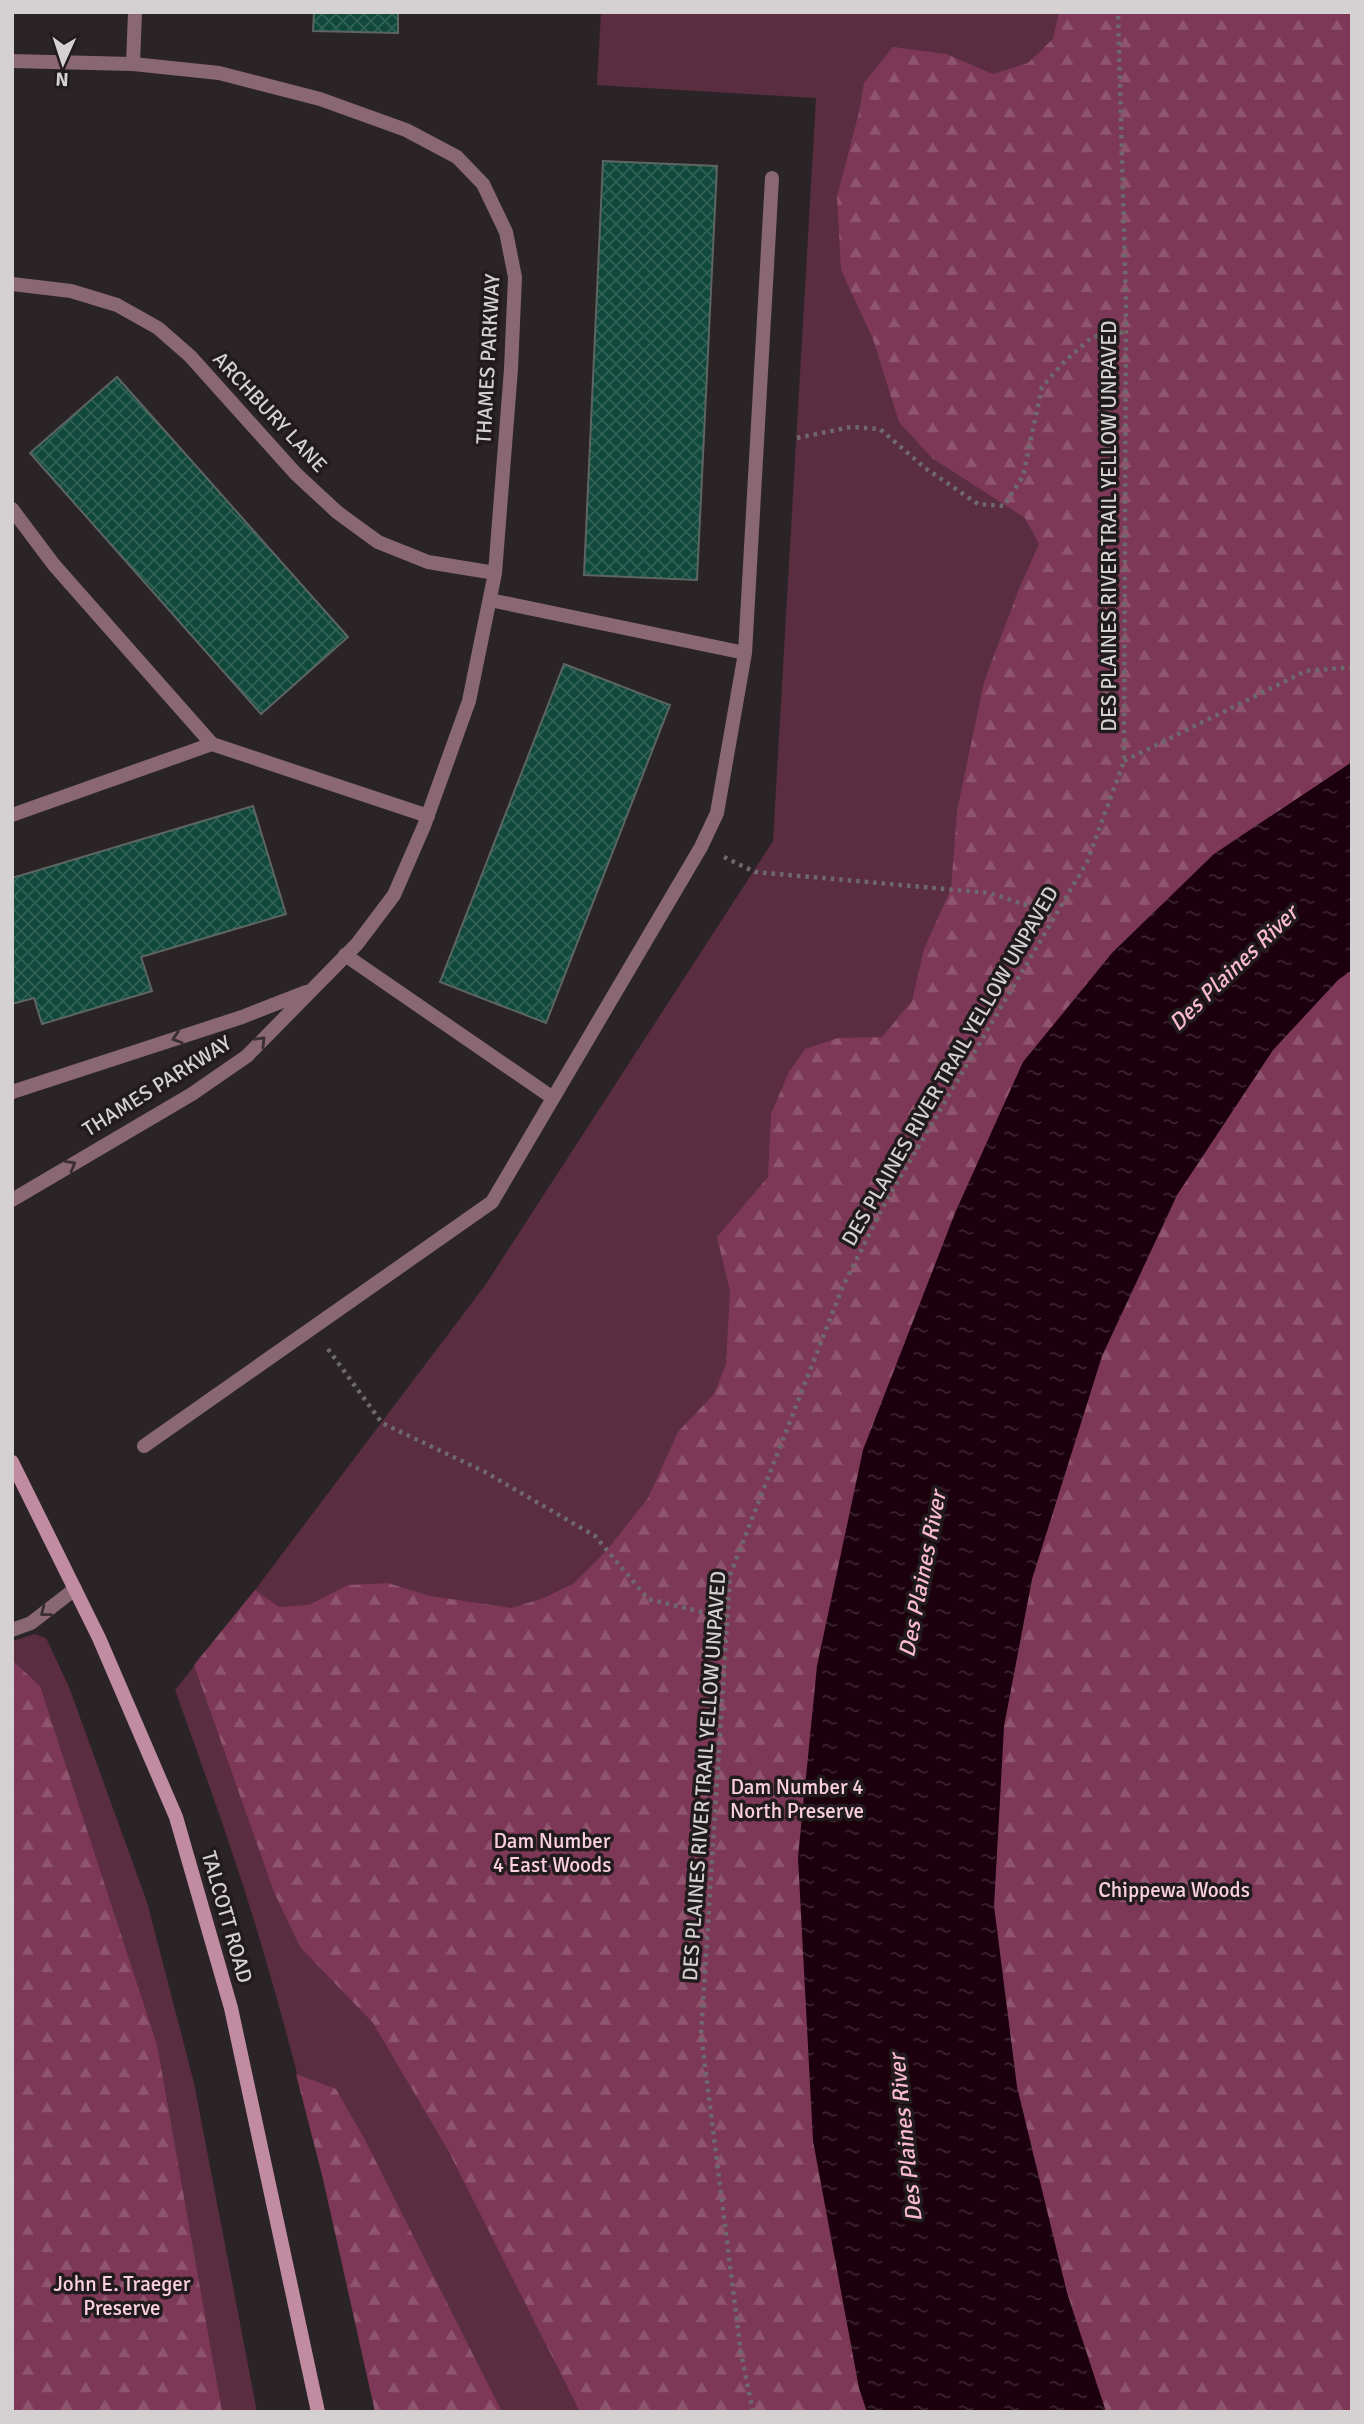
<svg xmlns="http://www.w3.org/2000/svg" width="1364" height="2424" font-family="Signika,sans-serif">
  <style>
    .green { fill: #5b2d41 }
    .forest { fill: url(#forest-firs) }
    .water { fill: url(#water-ripples) }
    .building { fill: url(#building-cross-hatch); stroke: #5d6562; stroke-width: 2 }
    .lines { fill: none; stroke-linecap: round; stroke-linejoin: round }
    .path { stroke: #6e696b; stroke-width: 4.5; stroke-dasharray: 3.5 5; stroke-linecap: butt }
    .service { stroke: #896874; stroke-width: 14 }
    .minor { stroke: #896874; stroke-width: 14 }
    .secondary { stroke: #c18ca1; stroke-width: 14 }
    .oneway { stroke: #3b2e33 }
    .labels { text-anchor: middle; stroke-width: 7; stroke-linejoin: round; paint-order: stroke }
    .street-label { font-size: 21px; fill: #d5d1d2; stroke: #211b1d }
    .park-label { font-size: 21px; fill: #fbd0e0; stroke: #211b1d }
    .water-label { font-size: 23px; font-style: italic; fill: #f8b9d1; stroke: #211b1d }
  </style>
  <defs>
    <pattern id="forest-firs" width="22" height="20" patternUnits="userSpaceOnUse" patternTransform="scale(1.75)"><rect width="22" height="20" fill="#7d3857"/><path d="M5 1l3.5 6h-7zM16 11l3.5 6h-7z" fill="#8f546e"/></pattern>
    <pattern id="water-ripples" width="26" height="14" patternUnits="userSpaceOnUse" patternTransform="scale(1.75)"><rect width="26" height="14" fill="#1c000d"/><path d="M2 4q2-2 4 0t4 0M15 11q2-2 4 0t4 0" fill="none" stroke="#3c242f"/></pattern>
    <pattern id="building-cross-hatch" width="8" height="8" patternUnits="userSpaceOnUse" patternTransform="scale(1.75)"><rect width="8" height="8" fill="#10483b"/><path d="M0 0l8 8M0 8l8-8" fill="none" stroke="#326156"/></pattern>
  </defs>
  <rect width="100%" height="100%" fill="#2b2427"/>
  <path class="green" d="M601 12H1352V2412H378C342 2260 309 2107 265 1957 239 1867 207 1779 175 1690L255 1590 486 1284 773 841 816 98 597 85Z
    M35 1634 46 1638 69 1687 147 1902 194 2083 257 2412H12V1685L39 1686 12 1660V1641Z"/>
  <path class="forest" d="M1059 12H1352V762L1214 854 1112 953 859 2388 867 2412H580L449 2152 373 2023 300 1947 274 1892 194 1665 255 1590 279 1607 309 1605 348 1585 388 1583 430 1596 511 1608 541 1599 573 1584 607 1550 648 1498 678 1432 714 1394 726 1364 730 1291 717 1237 768 1177 771 1114 789 1072 805 1049 838 1038 882 1037 912 1001 924 949 951 889 957 811 984 682 1019 589 1039 544 1025 518 932 458 899 422 873 339 841 270 837 197 859 112 864 83 893 47 946 54 993 74 1028 63 1053 39Z
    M1352 970V2412H1106L1067 2293 1017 2087 994 1906 1004 1726 1032 1579 1102 1356 1177 1195 1273 1050 1338 980Z
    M12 1660 40 1686 157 2045 222 2412H12Z
    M296 2074 336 2089 365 2140 502 2412H375L323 2179Z"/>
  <path class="water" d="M1352 762V970L1338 980 1273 1050 1177 1195 1102 1356 1032 1579 1004 1726 994 1906 1017 2087 1067 2293 1106 2412H867L859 2388 813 2141 798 1857 817 1666 863 1450 955 1213 1023 1062 1112 953 1214 854Z"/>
  <path class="building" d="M314 12H398V33L313 31Z
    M603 161 717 166 697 580 584 575Z
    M117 377 348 637 261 714 30 453Z
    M564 664 670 705 546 1023 440 982Z
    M253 806 286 914 141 957 152 991 42 1024 34 998 12 1004V878Z"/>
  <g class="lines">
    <path class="path" d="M797 438 851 427 880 429 925 468 978 504 1004 506 1023 476 1042 387 1065 361 1092 337 1125 332
      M1124 761 1306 671 1352 667
      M724 857 755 872 990 893 1055 915
      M328 1349 382 1423 485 1472 595 1536 648 1599 727 1618
      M753 2412 741 2353 701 2034 730 1575 843 1286 885 1203 1087 862 1124 761 1126 301 1118 12"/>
    <path class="service" d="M133 64 135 12
      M12 509 54 565 212 744
      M745 653 772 178
      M12 815 212 744 428 816
      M345 955 553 1098
      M144 1446 492 1202 701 847 717 813 745 653 490 600
      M12 1630 31 1623 75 1589"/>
    <path class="minor" d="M12 61 133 64 219 73 320 99 406 130 457 157 483 184 506 232 515 277 511 369 495 573 469 701 424 826 394 895 357 944 247 1056 192 1094 12 1200
      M12 284 71 291 117 305 158 328 190 356 296 474 337 512 378 542 428 562 495 573
      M12 1092 242 1017 306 992"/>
    <path class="secondary" d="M12 1462 99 1638 176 1817 231 2008 318 2412"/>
  </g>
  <defs><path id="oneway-chevron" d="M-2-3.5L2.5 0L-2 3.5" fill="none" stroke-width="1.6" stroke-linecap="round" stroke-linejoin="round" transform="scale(1.75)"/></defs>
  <g class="oneway">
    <use href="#oneway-chevron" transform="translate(177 1038) rotate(162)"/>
    <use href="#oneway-chevron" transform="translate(261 1041) rotate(-46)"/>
    <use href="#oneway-chevron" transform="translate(71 1165) rotate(-30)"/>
    <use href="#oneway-chevron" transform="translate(45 1612) rotate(142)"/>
  </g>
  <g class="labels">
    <g class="street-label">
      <text transform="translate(488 359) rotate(-87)" y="7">THAMES PARKWAY</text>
      <text transform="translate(270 412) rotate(47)" y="7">ARCHBURY LANE</text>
      <text transform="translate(1109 526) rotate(-90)" y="7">DES PLAINES RIVER TRAIL YELLOW UNPAVED</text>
      <text transform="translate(950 1066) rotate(-60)" y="7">DES PLAINES RIVER TRAIL YELLOW UNPAVED</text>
      <text transform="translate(157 1086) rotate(-32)" y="7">THAMES PARKWAY</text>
      <text transform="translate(704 1776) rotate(-86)" y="7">DES PLAINES RIVER TRAIL YELLOW UNPAVED</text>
      <text transform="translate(227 1917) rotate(74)" y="7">TALCOTT ROAD</text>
    </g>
    <g class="park-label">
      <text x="797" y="1794">Dam Number 4<tspan x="797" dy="24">North Preserve</tspan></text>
      <text x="552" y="1848">Dam Number<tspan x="552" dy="24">4 East Woods</tspan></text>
      <text x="1174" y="1897">Chippewa Woods</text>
      <text x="122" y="2291">John E. Traeger<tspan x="122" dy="24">Preserve</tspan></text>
    </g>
    <g class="water-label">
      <text transform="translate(1233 968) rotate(-44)" y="8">Des Plaines River</text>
      <text transform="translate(922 1574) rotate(-79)" y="8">Des Plaines River</text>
      <text transform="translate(905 2138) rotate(-96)" y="8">Des Plaines River</text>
    </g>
  </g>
  <rect width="1364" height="2424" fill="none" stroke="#d5d1d2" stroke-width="28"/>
  <g transform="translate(63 63) rotate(183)" stroke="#211b1d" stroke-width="5" paint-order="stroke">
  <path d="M0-5L12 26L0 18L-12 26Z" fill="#d5d1d2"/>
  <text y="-10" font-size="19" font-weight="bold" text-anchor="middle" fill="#d5d1d2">N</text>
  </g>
</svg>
